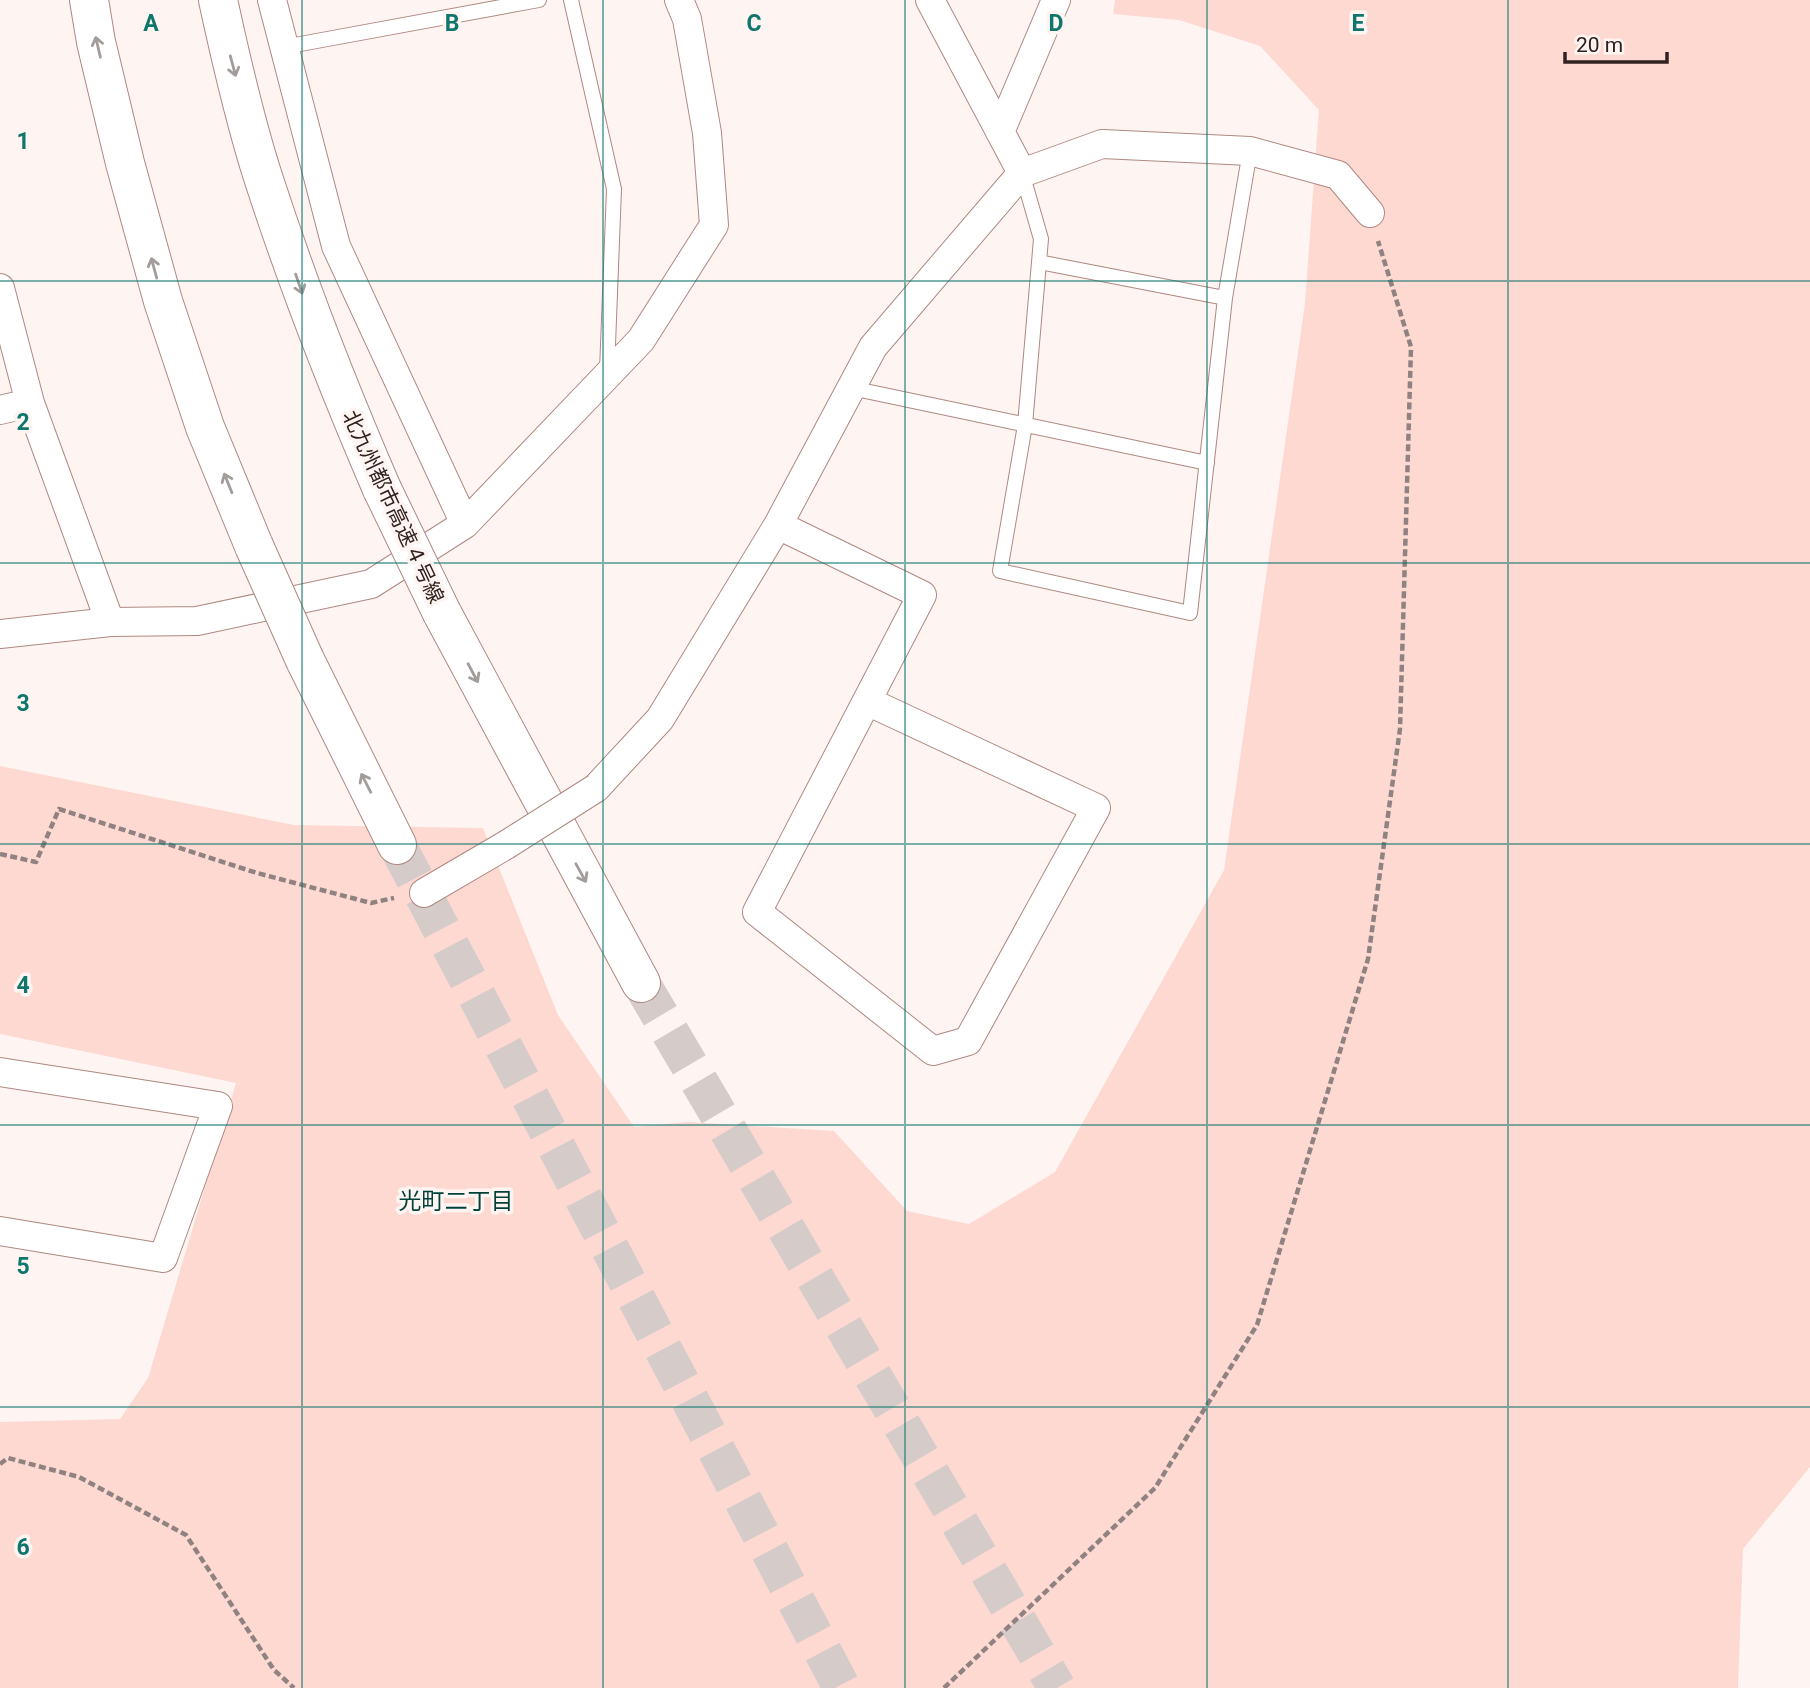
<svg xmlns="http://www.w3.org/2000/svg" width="1810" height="1688" font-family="Roboto,'Noto Sans JP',sans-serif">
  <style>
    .green { fill: #fed9d2 }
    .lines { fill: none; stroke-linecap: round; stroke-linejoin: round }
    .highway-tunnel { stroke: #d5cbc9; stroke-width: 38; stroke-dasharray: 38 19; stroke-linecap: butt }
    .lane-casing { stroke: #af8880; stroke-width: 16 }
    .street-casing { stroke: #af8880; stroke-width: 30 }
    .highway-casing { stroke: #af8880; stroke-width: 40 }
    .path { stroke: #8f8280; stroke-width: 4.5; stroke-dasharray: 7 3.5; stroke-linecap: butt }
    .lane { stroke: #fff; stroke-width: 14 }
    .street { stroke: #fff; stroke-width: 28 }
    .highway { stroke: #fff; stroke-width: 38 }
    .street-bridge-casing { stroke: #af8880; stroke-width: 30; stroke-linecap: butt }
    .highway-bridge-casing { stroke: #af8880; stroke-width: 40; stroke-linecap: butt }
    .street-bridge { stroke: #fff; stroke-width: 28 }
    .highway-bridge { stroke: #fff; stroke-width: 38 }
    .oneway { stroke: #a29c9a }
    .grid { fill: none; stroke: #0f766e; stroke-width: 2; stroke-opacity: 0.55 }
    .labels { text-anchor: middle; stroke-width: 7; stroke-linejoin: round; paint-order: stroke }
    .street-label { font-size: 21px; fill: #31221f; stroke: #fef5f3 }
    .neighbourhood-label { font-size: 23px; fill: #004139; stroke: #fef5f3 }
    .grid-label { font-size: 23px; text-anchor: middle; font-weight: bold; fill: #0f766e; stroke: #fef5f3; stroke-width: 7; stroke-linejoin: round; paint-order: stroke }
  </style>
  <rect width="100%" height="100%" fill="#fef5f3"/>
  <path class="green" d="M1115 0H1810V1467L1743 1549 1738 1688H0V1422L120 1419 148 1378 236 1083 0 1034V766L294 825 483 828 558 1015 634 1127 688 1122 834 1131 907 1211 969 1224 1055 1172 1224 870 1305 303 1319 110 1260 46 1179 20 1113 14Z"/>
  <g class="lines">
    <path class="highway-tunnel" d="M397 845 842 1688
      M641 983 1057 1688"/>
    <g class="lane-casing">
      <path id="lane" d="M571 0 614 189 607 371
        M284 47 539 0
        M1022 173 1041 239 1025 425 1000 571 1190 613 1225 298 1250 151
        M1039 262 1225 298
        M851 388 1207 463"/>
    </g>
    <g class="street-casing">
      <path id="street" d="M272 0 336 246 465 524
        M930 0 1022 173
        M1000 132 1056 0
        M0 288 30 403 110 622
        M0 410 30 403
        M778 525 922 595 757 912 933 1051 968 1041 1096 808 867 701
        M0 634 110 622 197 621 371 584 465 524 641 340 714 225 707 133 687 19 679 0
        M596 788 660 719 778 525 873 347 1022 173 1102 144 1250 151 1338 175 1370 213
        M424 893 506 845
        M0 1072 218 1106 163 1258 0 1231"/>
    </g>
    <g class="highway-casing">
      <path id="highway" d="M89 0 96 42 125 163 163 301 205 427 254 546
        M218 0C231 60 245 122 264 180 298 285 338 387 382 489
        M442 613 641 983
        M305 660 397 845"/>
    </g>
    <path class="path" d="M0 854 36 862 59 809 257 873 371 903 394 898
      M0 1464 8 1458 79 1477 186 1535 274 1670 294 1688
      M944 1688 1155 1488 1257 1325 1368 959 1400 729 1411 347 1378 241"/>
    <use href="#lane" class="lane"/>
    <use href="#street" class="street"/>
    <use href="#highway" class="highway"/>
    <g class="street-bridge-casing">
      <path id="street-bridge" d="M506 845 596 788"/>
    </g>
    <g class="highway-bridge-casing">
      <path id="highway-bridge" d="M382 489 442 613
        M254 546 305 660"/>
    </g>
    <use href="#street-bridge" class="street-bridge"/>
    <use href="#highway-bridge" class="highway-bridge"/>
  </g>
  <defs><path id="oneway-shaft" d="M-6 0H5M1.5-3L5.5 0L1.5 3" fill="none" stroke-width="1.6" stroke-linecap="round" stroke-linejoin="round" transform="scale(1.75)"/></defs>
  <g class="oneway">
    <use href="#oneway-shaft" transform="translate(98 47) rotate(-103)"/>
    <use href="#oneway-shaft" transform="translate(233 66) rotate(75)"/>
    <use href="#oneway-shaft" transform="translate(154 268) rotate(-105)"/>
    <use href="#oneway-shaft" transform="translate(299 284) rotate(71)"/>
    <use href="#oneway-shaft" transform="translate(228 483) rotate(-112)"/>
    <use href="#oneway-shaft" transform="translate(473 673) rotate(62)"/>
    <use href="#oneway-shaft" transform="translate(366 783) rotate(-117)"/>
    <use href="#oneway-shaft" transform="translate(581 873) rotate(61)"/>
  </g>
  <path class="grid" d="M302 0V1688M603 0V1688M905 0V1688M1207 0V1688M1508 0V1688M0 281H1810M0 563H1810M0 844H1810M0 1125H1810M0 1407H1810"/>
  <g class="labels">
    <g class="street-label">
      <text transform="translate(393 507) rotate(65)" y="7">北九州都市高速４号線</text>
    </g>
    <g class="neighbourhood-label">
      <text x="456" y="1209">光町二丁目</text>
    </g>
  </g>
  <g class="grid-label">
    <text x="151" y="31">A</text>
    <text x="452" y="31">B</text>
    <text x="754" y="31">C</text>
    <text x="1056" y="31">D</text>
    <text x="1358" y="31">E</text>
    <text x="23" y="149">1</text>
    <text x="23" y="430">2</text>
    <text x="23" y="711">3</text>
    <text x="23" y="993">4</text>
    <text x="23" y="1274">5</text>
    <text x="23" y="1555">6</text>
  </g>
  <path d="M1565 52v10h102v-10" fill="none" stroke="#31221f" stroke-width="3.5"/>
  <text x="1576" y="52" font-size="21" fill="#31221f" stroke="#fef5f3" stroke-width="5" paint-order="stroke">20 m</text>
</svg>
